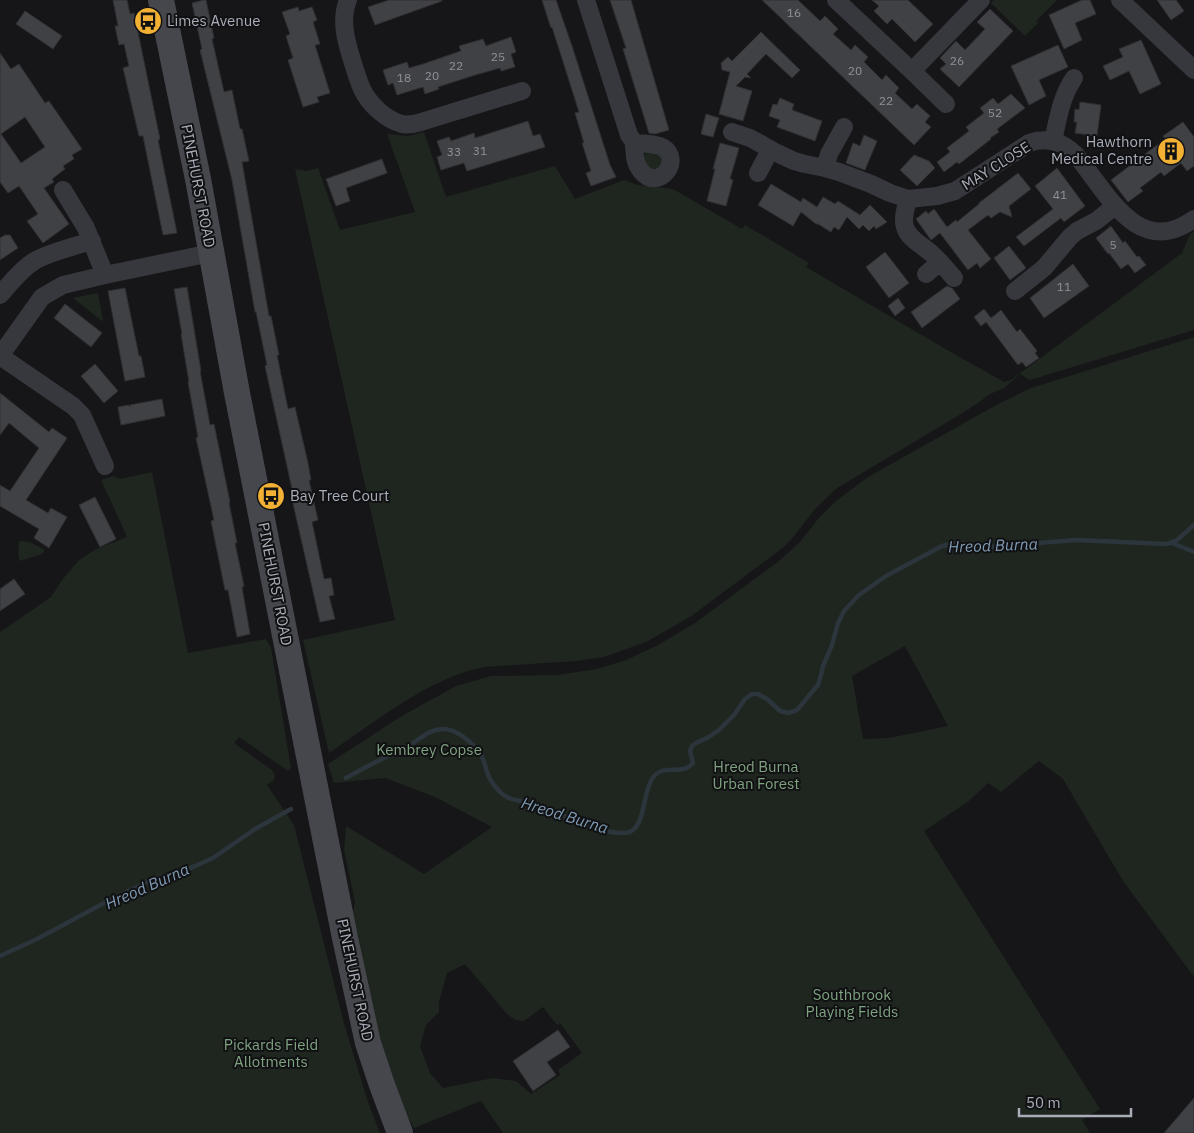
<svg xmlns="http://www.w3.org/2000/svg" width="1194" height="1133" font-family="'IBM Plex Sans',sans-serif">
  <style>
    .green { fill: #1e261f; fill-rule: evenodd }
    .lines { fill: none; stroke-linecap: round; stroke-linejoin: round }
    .stream { stroke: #2c353c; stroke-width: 4.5 }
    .building { fill: #404145; stroke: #303034; fill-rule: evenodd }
    .street { stroke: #37383d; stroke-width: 18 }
    .secondary { stroke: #45474d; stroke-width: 26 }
    .labels { text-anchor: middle; stroke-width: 4; stroke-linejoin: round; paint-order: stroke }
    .number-label { font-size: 12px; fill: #8e929b }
    .poi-label { font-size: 15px; fill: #a8adb8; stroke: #111113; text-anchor: start }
    .street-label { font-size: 15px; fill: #a8adb8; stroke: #111113 }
    .park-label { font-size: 15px; fill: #7fa381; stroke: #111113 }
    .water-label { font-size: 16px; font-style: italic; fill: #7f9bb3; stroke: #111113 }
  </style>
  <rect width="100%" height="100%" fill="#161618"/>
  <path class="green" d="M994 0H1057L1036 21 1038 23 1025 36 991 3Z
    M424 132 446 197 555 166 575 199 624 180 638 185 673 189 742 229 745 225 809 263 806 267 949 351 1004 382 1011 380 1182 253 1190 234 1194 231V330L1030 380 1020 374 1004 388 990 394 978 403 961 414 837 488 815 509 794 536 784 547 690 617 646 642 604 657 576 661 484 667C429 678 375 722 329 753L303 640 395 620 295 169 307 171 318 168 340 230 415 212 387 134 408 136Z
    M657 150 665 165 652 173 643 159C645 151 650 151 657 150Z
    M98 293 103 321H102L73 298Z
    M1194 337V977L1123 881 1063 779 1039 761 1001 792 988 783 969 801 924 831 1100 1109 1082 1120 1090 1133H503L481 1101 414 1128 390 1088 350 931 355 902 344 850 346 826 424 874 492 827 435 797 385 778 334 783 328 764 400 717 456 686 491 676 557 675 597 669 626 660 658 645 695 623 779 561 799 543 818 519 836 501 868 477 998 404 1031 388ZM905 646 948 726 889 738 863 739 852 676ZM465 964 507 1014 515 1020 524 1021 543 1007 557 1025 560 1023 582 1053 558 1070 560 1075 531 1094 516 1081 493 1078 443 1088 430 1073 420 1046 426 1025 439 1012V1002L447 973Z
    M152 472 188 653 266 639 271 648 291 768 288 771 239 737 234 743 272 770 275 775 274 780 267 785 294 825 345 1027 368 1102 380 1133H0V632L51 597 62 580 78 561 94 550 127 537 119 519 101 480 113 476 120 479Z
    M21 541 30 542 45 550 42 554 20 561C17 555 19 548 19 542Z"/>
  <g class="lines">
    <path class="stream" d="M1172 543 1194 552
      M346 778C367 766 388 756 410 745 420 739 431 728 444 729 459 730 474 744 482 757 485 762 485 767 487 772 489 778 494 786 499 791 509 802 523 800 537 805 556 811 617 843 633 830 646 820 643 787 655 775 666 764 683 776 693 763L690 751 692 746 696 743 709 737 719 730 734 715 745 699 752 694H758L767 699 780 711 788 713 797 710 818 685 821 675 823 666 832 645 838 623 844 611 859 595 886 576 942 546 956 543 989 547 1076 540 1167 544 1177 540 1194 525
      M0 956 37 939 106 902 152 880 193 867 213 858 255 829 291 809"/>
  </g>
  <path class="building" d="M113 0H127L130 14 134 13 160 139 158 140 177 233 163 235 143 136H139L123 68 129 66 124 44 119 45 115 26H118Z
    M204 0H206L214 38 212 39 224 92 232 90 240 129H242L249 161 242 162 269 316H271L279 355H277L288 409 295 407 308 463 311 480H309L318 520 312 522 324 579 331 578 334 595 329 596 335 619 320 622 294 508 292 499 294 498 265 366 267 365 256 312H255L232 180 200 50 202 49 192 3Z
    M389 0H442V1L375 25 368 7Z
    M542 0H556L572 46 610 165 616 177 591 186 586 173 591 171 582 143H584L575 113 579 112 552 27 551 28Z
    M610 0H631L669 130 655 134 649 133 623 49 626 48Z
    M762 0H798L820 21 825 16 838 29 833 34 851 50 855 45 868 57 864 62 882 80 886 75 899 88 895 93 912 109 917 104 930 116 925 122 931 127 914 145Z
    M872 0H908L933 24 915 42 892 19 887 24 874 11 879 6Z
    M1082 0H1090L1096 14 1075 23 1082 40 1064 49 1049 15Z
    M1157 0H1176L1184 11 1171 20Z
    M298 7 299 11 312 7 317 20 313 22 320 44 315 45 330 93 317 97 319 102 303 107 288 60 293 58 286 36 290 34 282 12Z
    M990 9 1013 31 959 87 940 69 946 64 940 58 956 41 965 50 985 29 977 22Z
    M25 11 62 36 53 49 16 24Z
    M761 32 800 70 792 78 766 54 747 74 751 78 745 77 736 86 752 91 743 121 719 114 730 72 722 70 721 63 728 57 732 61Z
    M511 37 516 52 511 54 515 67 501 71 500 68 475 75 438 87 439 89 425 94 423 87 397 95 393 83 388 85 383 70 407 62 409 68 423 64 461 51 459 46 483 39 486 46Z
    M1141 40 1161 84 1140 94 1129 71 1110 80 1103 66 1123 57 1119 49Z
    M1058 45 1068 67 1039 80 1046 96 1029 105 1011 66Z
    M0 53 11 69 19 64 45 103 49 101 82 149 72 155 74 159 63 166 65 169 52 179 54 182 44 188 69 224 43 243 27 221 38 214 19 186 8 193 0 182ZM25 117 45 147 21 163 1 134Z
    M1011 94 1025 108 997 129 999 132 990 138 991 139 959 164 957 162 944 172 937 162 950 152 947 148 969 131 966 127 984 113 980 108 993 98 998 104Z
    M780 98 794 104 792 110 822 121 815 141 777 127 780 120 769 116 773 104 777 105Z
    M1080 102 1101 105 1097 136 1075 133 1077 122H1074L1075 109 1079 110Z
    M706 114 719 118 713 137 701 134Z
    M528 121 533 136 540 134 545 147 467 171 464 163 441 170 437 157 442 155 437 141 449 137 451 141 474 133 475 138Z
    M1183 122 1194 137V166L1187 171 1181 163 1164 176 1161 172 1140 188 1143 191 1128 202 1111 180 1165 139 1163 136Z
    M864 135 877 141 865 170 846 163 853 143 860 146Z
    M720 143 739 148 730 179 733 180 726 206 707 201 715 169H713Z
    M914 155 929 161 935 168 917 186 900 170Z
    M382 159 387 173 346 188 350 201 336 206 326 179Z
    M1057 168 1085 206 1064 222 1061 218 1024 246 1016 237 1053 209 1035 186Z
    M1018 173 1031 189 1009 206 1012 217 1000 212 991 218 988 215 968 230 991 259 980 268 977 263 968 270 940 233 931 240 916 219 926 211 928 214 934 209 947 227 956 220 957 222 979 204V203Z
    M771 184 801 202 803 198 817 207 823 197 835 204 838 201 860 215 870 205 887 222 876 229 874 226 869 231 863 225 859 229 847 217 839 230 834 227 831 232 818 224H816L801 212 793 226 758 205Z
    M1111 226 1123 243 1125 241 1137 257 1139 256 1146 265 1135 273 1128 264 1121 269 1109 253 1108 254 1096 238Z
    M5 235H10L18 248 0 260V238Z
    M1009 246 1026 268 1010 280 994 258Z
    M885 252 909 283 889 298 866 267Z
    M1073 264 1089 286 1044 318 1030 298Z
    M947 286 952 288 960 299 922 328 911 312Z
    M187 287 201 371H200L210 425 214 424 230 502 229 503 237 543H235L244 586 242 587 250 634 237 637 228 590H225L211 521 214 520 196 438 198 437 188 382H189L181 334H182L174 289Z
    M125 288 139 356H141L145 377 125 381 108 291Z
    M898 298 905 308 895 316 888 306Z
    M65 304 102 333 91 347 54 318Z
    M984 309 991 318 1001 310 1017 332 1020 329 1037 351 1035 353 1039 358 1026 367 1022 362 1018 365 986 322 981 326 974 317Z
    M95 364 118 391 104 403 81 376Z
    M0 393 49 432 52 428 67 438 26 500 48 513 51 508 67 517 49 548 34 538 39 529 0 506V485L10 491 39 448 9 423 0 435Z
    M162 399 165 416 121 425 118 407 129 405 130 407V405Z
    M95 497 116 539 100 547 79 505Z
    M14 579 25 594 0 611V589Z
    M558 1030 570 1047 547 1062 556 1075 533 1091 513 1061Z
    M1194 1098V1133H1164Z"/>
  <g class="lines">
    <path class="street" d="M348 0C340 20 346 41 352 60 355 70 358 80 362 89 369 104 386 120 402 124 408 125 415 124 421 122L522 91
      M586 0 629 135C631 138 634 141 634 145 635 155 634 162 641 171 659 193 684 159 662 147 654 143 643 144 635 143
      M836 0 912 71 981 0
      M1120 0 1194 70
      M912 71 946 104
      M732 132 750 138 777 153 794 161 805 164 825 168 839 172 871 184 890 193 908 199 937 196 955 191 1029 143C1046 137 1062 141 1075 154 1106 190 1137 260 1194 219
      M1053 141C1058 119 1061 97 1074 78
      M825 168 829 154 844 127
      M758 173 770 150
      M63 190 86 228 105 275
      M908 199C906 208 902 218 905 227 908 239 924 246 933 255 941 262 947 270 954 278
      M926 274 940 262
      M1015 291 1044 268 1070 237 1077 231 1096 221 1115 206
      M0 295C10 284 20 270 33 262 46 253 76 246 92 241
      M0 356 42 297 63 285 105 275 211 253
      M0 356 73 406 82 415 105 466"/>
    <path class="secondary" d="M161 0 198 179 237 393 345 938 368 1043 382 1085 400 1133"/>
  </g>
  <defs>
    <g id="bus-disc" transform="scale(1.4375)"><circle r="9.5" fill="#f2b134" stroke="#111113"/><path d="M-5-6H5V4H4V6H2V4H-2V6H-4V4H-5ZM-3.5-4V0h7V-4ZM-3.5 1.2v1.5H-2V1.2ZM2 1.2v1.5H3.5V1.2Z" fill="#111"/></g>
    <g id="building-disc" transform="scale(1.4375)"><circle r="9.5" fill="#f2b134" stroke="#111113"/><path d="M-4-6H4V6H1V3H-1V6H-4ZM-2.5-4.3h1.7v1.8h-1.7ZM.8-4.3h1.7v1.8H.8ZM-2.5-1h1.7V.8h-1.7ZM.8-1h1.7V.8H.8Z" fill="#111"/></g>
  </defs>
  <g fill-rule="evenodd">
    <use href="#bus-disc" x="148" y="21"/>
    <use href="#building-disc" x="1171" y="151"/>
    <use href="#bus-disc" x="271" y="496"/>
  </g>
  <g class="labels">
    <g class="number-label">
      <text x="794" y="17">16</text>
      <text x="498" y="61">25</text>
      <text x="957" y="65">26</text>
      <text x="456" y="70">22</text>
      <text x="855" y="75">20</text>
      <text x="432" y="80">20</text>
      <text x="404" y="82">18</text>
      <text x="886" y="105">22</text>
      <text x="995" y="117">52</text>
      <text x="480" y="155">31</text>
      <text x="454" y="156">33</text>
      <text x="1060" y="199">41</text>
      <text x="1113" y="249">5</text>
      <text x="1064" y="291">11</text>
    </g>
    <g class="poi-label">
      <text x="167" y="26">Limes Avenue</text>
      <text x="1152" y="147" text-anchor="end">Hawthorn<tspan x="1152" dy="17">Medical Centre</tspan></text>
      <text x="290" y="501">Bay Tree Court</text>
    </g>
    <g class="street-label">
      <text transform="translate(996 166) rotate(-32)" y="5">MAY CLOSE</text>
      <text transform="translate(198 186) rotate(79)" y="5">PINEHURST ROAD</text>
      <text transform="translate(275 584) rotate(79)" y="5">PINEHURST ROAD</text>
      <text transform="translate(355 980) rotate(78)" y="5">PINEHURST ROAD</text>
    </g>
    <g class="park-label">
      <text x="429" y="755">Kembrey Copse</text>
      <text x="756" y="772">Hreod Burna<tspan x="756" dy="17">Urban Forest</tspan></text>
      <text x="852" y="1000">Southbrook<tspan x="852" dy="17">Playing Fields</tspan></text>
      <text x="271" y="1050">Pickards Field<tspan x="271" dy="17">Allotments</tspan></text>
    </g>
    <g class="water-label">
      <text transform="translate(993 545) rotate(-2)" y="6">Hreod Burna</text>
      <text transform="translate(565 815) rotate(17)" y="6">Hreod Burna</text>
      <text transform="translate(147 886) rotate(-24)" y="6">Hreod Burna</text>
    </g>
  </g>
  <path d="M1019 1108v8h112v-8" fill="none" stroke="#a8adb8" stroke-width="2.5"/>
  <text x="1026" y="1108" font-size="15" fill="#a8adb8" stroke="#111113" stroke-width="4" paint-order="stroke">50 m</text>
</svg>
